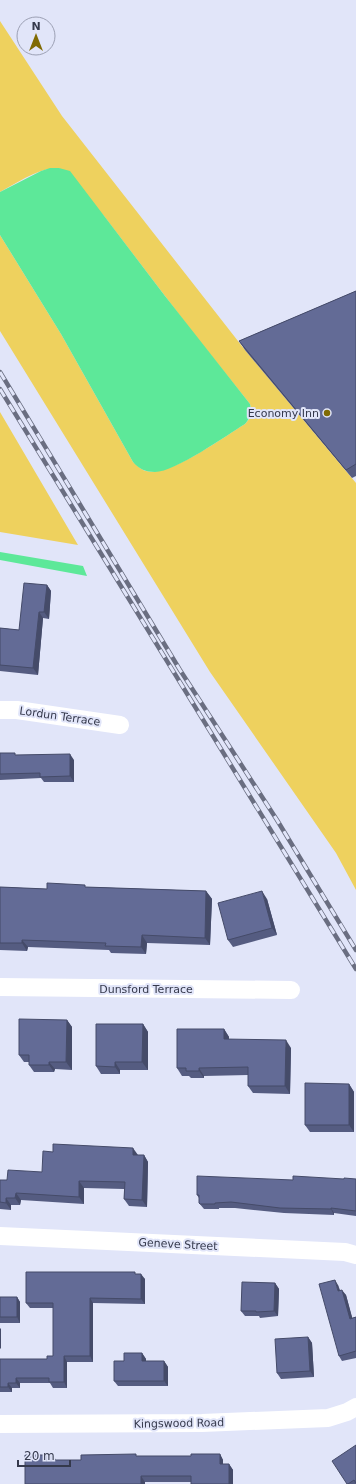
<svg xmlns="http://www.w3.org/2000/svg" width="356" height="1484" font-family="'DejaVu Sans',sans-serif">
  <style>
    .green { fill: #eed15e }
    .water { fill: #5de899 }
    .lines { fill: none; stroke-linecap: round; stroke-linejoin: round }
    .street { stroke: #fff; stroke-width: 18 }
    .rail-casing { stroke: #6a6e81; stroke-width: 4.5 }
    .rail { stroke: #e1e5f9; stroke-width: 3; stroke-dasharray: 9; stroke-linecap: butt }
    .wall { fill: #555c81 }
    .shaded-wall { fill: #454b69 }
    .building { fill: #636b96; stroke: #454b69 }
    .poi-dot { fill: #806b04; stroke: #e1e5f9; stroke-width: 1.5 }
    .labels { text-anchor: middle; stroke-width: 4; stroke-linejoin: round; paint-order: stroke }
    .poi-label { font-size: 11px; fill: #35394c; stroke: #e1e5f9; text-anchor: end }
    .street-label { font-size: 11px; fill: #35394c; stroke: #e1e5f9 }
  </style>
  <rect width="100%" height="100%" fill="#e1e5f9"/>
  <path class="green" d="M0 21 62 116 245 350 356 483V890L336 853 210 672 0 331V235L61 334 133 462C137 465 141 470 146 471 168 478 225 436 245 424L250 418 252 412 250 404 194 334 104 216 59 168C38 168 19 182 0 192Z
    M0 412 78 545 0 532Z"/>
  <path class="water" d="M50 168H59L70 171 165 296 250 404C252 413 251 417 245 424 227 435 175 472 155 472 146 472 139 469 133 462L61 334 0 235V192L41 171Z
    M0 552 83 566 87 576 0 560Z"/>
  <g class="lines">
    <path class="street" d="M0 710H17L120 725
      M0 987 291 990
      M0 1236 345 1252 356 1255
      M0 1424 202 1423 328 1418 347 1412 356 1407"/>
    <g class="rail-casing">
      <path id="rail" d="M0 372 180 670 277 820 356 950
        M0 389 356 969"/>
    </g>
    <use href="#rail" class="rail"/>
  </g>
  <path class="wall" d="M356 291V476L352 478 245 350 239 341Z
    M47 585 51 591 49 619 43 618 38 675 0 671V628L19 630Z
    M0 753 16 755 74 760V782H44L41 778 0 780Z
    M0 887 47 889 87 887 206 891 212 899 210 945 147 943 146 954 111 953 109 950 28 947 27 951 0 950Z
    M267 899 277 935 233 947 228 940Z
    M67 1020 72 1027V1070L55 1069 54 1072H34L29 1065V1062H24L19 1055Z
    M143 1024 148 1032V1070H120V1074H101L96 1066Z
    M224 1029 229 1037V1039L291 1048 290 1094 253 1093 248 1086V1075L204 1076V1078H191L189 1076H182L177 1068Z
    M349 1084 354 1092V1132H310L305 1125Z
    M138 1155H144L148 1162 147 1207 129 1206 124 1199V1189L84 1188V1204L21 1200 20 1205H11V1210L0 1209V1180H7L42 1172Z
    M356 1179V1216L334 1213V1215L284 1213 235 1208H219V1209H204L199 1203V1198L197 1195 293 1180Z
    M136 1274 145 1279V1304L93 1303V1362H67V1388H53L50 1383H20V1388H12V1392H0V1359H47L53 1356V1308H30L26 1303Z
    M275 1283 279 1289 278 1316 260 1318 259 1316H245L241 1311Z
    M338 1285 340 1290 346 1295 352 1318 356 1317V1358L342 1361 339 1356Z
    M0 1297H17L20 1302V1323H0Z
    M308 1337 312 1343 314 1377 281 1379 277 1373Z
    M142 1353 146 1359V1361H164L168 1367V1386H118L114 1381 124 1361Z
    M356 1445V1484H347Z
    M220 1454 223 1460V1464H229L233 1470V1484L191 1482H145V1484H25L56 1460H81L138 1456H191Z"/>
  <path class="shaded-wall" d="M47 585 51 591 49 619 44 612Z
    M39 612 43 618 38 675 33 668Z
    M70 754 74 760V782L70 776Z
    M206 891 212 899 210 945 205 938Z
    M262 891 267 899 277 935 272 928Z
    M142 935 147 943 146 954 141 947Z
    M22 940 28 947 27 951 22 943Z
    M67 1020 72 1027V1070L66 1062Z
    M143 1024 148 1032V1070L142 1062Z
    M224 1029 229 1037V1047L224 1039Z
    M286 1040 291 1048 290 1094 285 1086Z
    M49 1062 55 1069 54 1072 49 1065Z
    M115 1062 120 1070V1074L115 1067Z
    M199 1068 204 1076V1078L199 1071Z
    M349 1084 354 1092V1132L349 1125Z
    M133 1148 138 1155H133Z
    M144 1155 148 1162 147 1207 142 1200Z
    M79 1181 84 1188V1204L79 1197Z
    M16 1193 21 1200 20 1205 15 1198Z
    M6 1198 11 1205V1210L6 1203Z
    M331 1208 334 1213V1215L331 1209Z
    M141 1274 145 1279V1304L141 1299Z
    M335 1280 338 1285 341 1296 338 1291Z
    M275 1283 279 1289 278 1316 274 1311Z
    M342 1290 346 1295 354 1324 350 1319Z
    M17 1297 20 1302V1323L17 1317Z
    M90 1298 93 1303V1362L90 1356Z
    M0 1328 1 1329V1349L0 1348Z
    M308 1337 312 1343 314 1377 310 1371Z
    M142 1353 146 1359V1367L142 1361Z
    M64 1356 67 1362V1388L64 1382Z
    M164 1361 168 1367V1386L164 1381Z
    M16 1378 20 1383V1388L16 1383Z
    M8 1383 12 1388V1392L8 1387Z
    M220 1454 223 1460V1470L220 1464Z
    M53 1455 56 1460H53Z
    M229 1464 233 1470V1484H229Z
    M141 1476 145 1482V1484H141Z"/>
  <path class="building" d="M356 291V464L346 470 239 341Z
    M24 583 47 585 44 612H39L33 668 0 665V628L19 630Z
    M0 753H15V755L70 754V776L40 777V773L0 774Z
    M47 883 85 885V887L206 891 205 938 142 935 141 947 105 946 106 943 22 940V943H0V887L47 889Z
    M262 891 272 928 228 940 218 903Z
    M19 1019 67 1020 66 1062H49V1065H29V1055H19Z
    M96 1024H143L142 1062H115V1067L96 1066Z
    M177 1029H224V1039L286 1040 285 1086H248V1067L199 1068V1071H186V1068H177Z
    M305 1083 349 1084V1125H305Z
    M53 1144 133 1148V1155H144L142 1200 124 1199 125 1182 79 1181V1197L16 1193 15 1198H6V1203L0 1202V1180H7L8 1170 42 1172 43 1151 53 1152Z
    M197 1176 293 1180V1176L344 1179V1178L356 1179V1211L331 1208V1209L280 1208 231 1202 215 1203V1204H200L199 1203V1195H197Z
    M26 1272H135V1274H141V1299L90 1298V1356H64V1382H49V1378H16V1383H8V1387H0V1359H47V1356H53V1303H26Z
    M335 1280 338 1291 342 1290 350 1319 356 1317V1351L339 1356 319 1284Z
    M242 1282 275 1283 274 1311 256 1312V1311H241Z
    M0 1297H17V1317H0Z
    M308 1337 310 1371 277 1373 275 1339Z
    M124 1353H142V1361H164V1381H114V1361H124Z
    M356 1445V1483L354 1480 348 1484H347L332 1461Z
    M136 1454V1456H191V1454H220V1464H229V1484H191V1476H141V1484H25V1455H53V1460H81V1455Z"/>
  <circle class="poi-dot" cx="327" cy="413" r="4"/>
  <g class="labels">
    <g class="poi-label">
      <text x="319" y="417">Economy Inn</text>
    </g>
    <g class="street-label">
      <text transform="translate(60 716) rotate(8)" y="4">Lordun Terrace</text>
      <text x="146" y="993">Dunsford Terrace</text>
      <text transform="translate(178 1244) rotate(3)" y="4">Geneve Street</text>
      <text transform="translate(179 1423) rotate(-1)" y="4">Kingswood Road</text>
    </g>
  </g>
  <g transform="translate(36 36)"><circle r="19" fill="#e1e5f9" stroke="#9ca0b4"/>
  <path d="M0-3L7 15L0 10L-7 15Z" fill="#806b04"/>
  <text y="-6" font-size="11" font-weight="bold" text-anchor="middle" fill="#35394c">N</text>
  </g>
  <path d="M18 1460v6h52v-6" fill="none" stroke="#35394c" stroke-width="2"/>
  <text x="24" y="1460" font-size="12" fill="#35394c" stroke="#e1e5f9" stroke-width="3" paint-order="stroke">20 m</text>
</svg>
